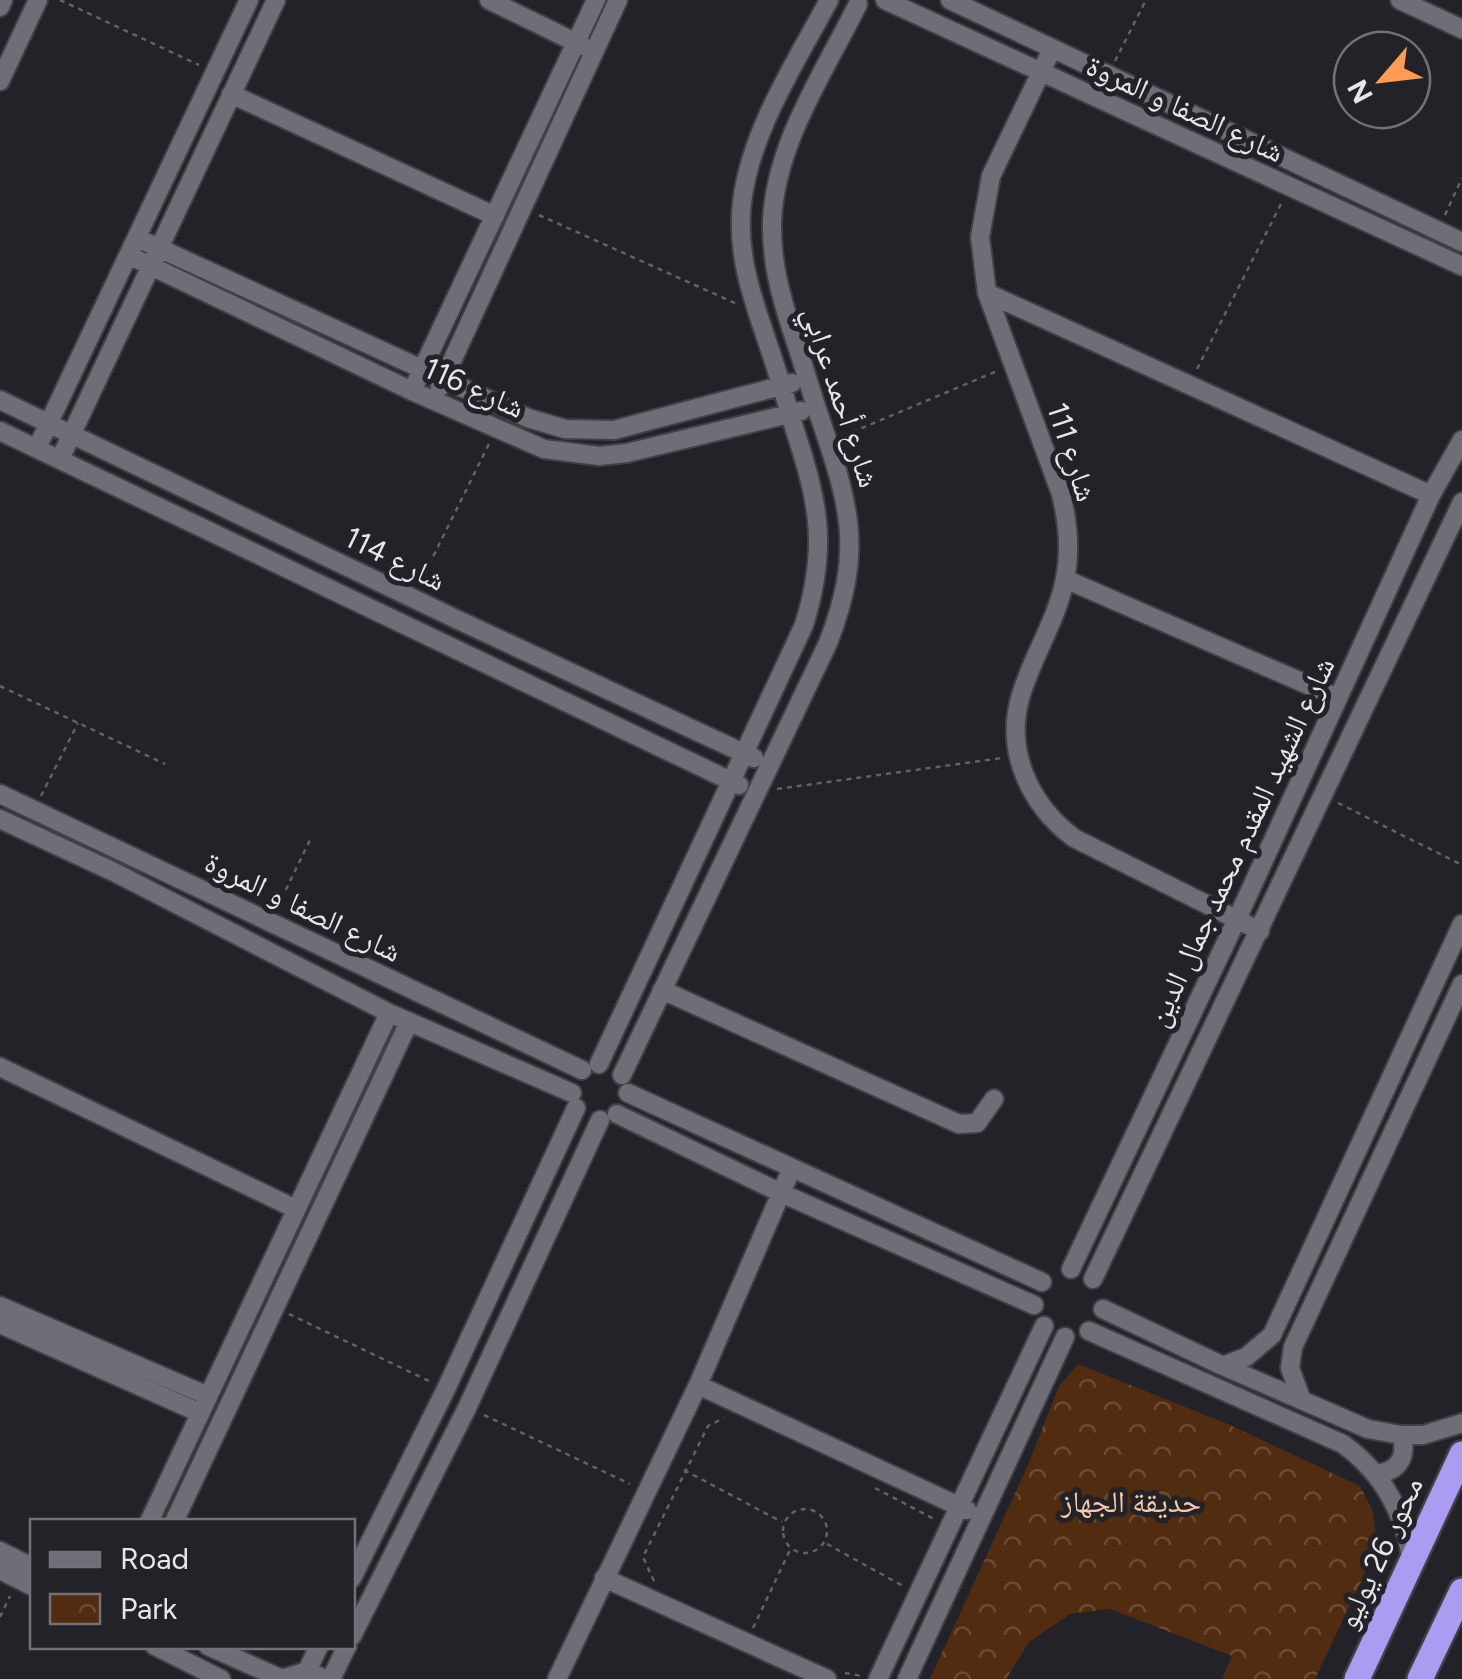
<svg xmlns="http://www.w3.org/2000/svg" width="1462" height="1679" font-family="Figtree,'Noto Naskh Arabic',sans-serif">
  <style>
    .park { fill: url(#park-crowns) }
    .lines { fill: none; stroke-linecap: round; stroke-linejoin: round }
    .minor-casing { stroke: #414045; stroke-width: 22 }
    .highway-casing { stroke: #414045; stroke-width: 30 }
    .path { stroke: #626167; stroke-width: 2.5; stroke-dasharray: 5 5; stroke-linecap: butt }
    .minor { stroke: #6f6e76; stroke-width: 18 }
    .highway { stroke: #ab9bf1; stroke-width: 25 }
    .labels { text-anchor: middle; stroke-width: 10; stroke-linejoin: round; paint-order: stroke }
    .street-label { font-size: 30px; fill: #e7e7eb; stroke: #232229 }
    .park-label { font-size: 30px; fill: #f5c9ad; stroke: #232229 }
  </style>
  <defs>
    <pattern id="park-crowns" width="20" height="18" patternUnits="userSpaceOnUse" patternTransform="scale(2.5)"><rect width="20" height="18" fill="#522c11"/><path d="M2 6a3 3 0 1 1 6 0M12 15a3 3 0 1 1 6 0" fill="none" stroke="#6b4b34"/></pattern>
  </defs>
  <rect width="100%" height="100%" fill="#232229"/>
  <path class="park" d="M1078 1364 1230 1425 1360 1486 1372 1509 1378 1546 1315 1679H1222L1232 1656 1110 1609 1070 1614 1029 1642 1006 1679H930L1028 1465 1059 1386Z"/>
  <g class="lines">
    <g class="minor-casing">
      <path id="minor" d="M489 0 583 46
        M885 0 1462 266
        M950 0 1462 242
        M1400 0 1462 29
        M0 7 3 0
        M1052 49 991 176 980 237 987 293 1061 494C1068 522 1071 550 1065 579 1057 620 1033 655 1021 695 1004 751 1030 805 1074 838L1260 931
        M0 81 38 0
        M231 94 495 216
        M137 238 528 418 565 429 614 430 792 383
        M130 256 412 391 544 449 599 456 627 453 801 411
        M987 293 1431 495
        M440 387 618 0
        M412 391 596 0
        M0 400 456 619 754 758
        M0 431 739 785
        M37 448 249 0
        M60 459 276 0
        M1065 579 1338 698
        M0 794 582 1070
        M0 819 114 872 389 1013 572 1093
        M662 990 959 1124 977 1123 994 1099
        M599 1064 804 625C829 544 818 501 793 424 785 397 777 370 768 344 752 297 736 253 742 202 751 130 795 64 829 0
        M0 1067 296 1209
        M622 1075 828 643C863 552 851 509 821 421 811 392 803 363 793 334 781 297 771 262 772 222 775 144 824 73 858 4
        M628 1093 1042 1282
        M617 1114 781 1193 1034 1305
        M1071 1269 1237 919 1431 495 1462 440
        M1093 1279 1462 502
        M0 1306 208 1396
        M1103 1309 1223 1366 1368 1429 1401 1435H1423L1462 1423
        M0 1324 200 1413
        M1089 1331 1343 1444C1384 1474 1404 1513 1412 1562
        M1223 1366 1246 1357 1272 1335 1462 924
        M698 1385 967 1510
        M1301 1398 1290 1368 1293 1347 1462 984
        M1377 1474C1399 1471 1408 1456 1401 1435
        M149 1522 389 1013
        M174 1522 409 1022
        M0 1551 32 1567
        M0 1570 32 1586
        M352 1578 446 1389 576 1108
        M604 1578 827 1679
        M352 1636 467 1408 600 1120
        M155 1646 221 1679
        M208 1646 282 1679
        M307 1671 319 1646
        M282 1679 307 1671 325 1679
        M331 1679 347 1646
        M557 1679 698 1385 791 1170
        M878 1679 1044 1326
        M907 1679 1065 1337"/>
    </g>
    <g class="highway-casing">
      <path id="highway" d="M1357 1679 1462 1454
        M1420 1679 1462 1591"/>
    </g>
    <path class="path" d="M60 0 199 65
      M1115 61 1146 0
      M539 215 737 304
      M1445 215 1462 178
      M1197 369 1282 202
      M843 436 997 371
      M420 583 490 442
      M0 686 165 764
      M777 789 1002 758
      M41 796 78 723
      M1338 803 1462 865
      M277 908 310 840
      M289 1314 431 1382
      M484 1415 630 1484
      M684 1470 782 1522
      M875 1488 934 1519
      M783 1531a22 22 0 1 1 44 0a22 22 0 1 1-44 0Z
      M827 1544 903 1586
      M654 1581 643 1557 708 1426 724 1418
      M0 1617 10 1596
      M753 1628 790 1550
      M845 1673 862 1676"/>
    <use href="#minor" class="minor"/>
    <use href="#highway" class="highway"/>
  </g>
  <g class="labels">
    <g class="street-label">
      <text transform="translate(1185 109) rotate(25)" y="10">شارع الصفا و المروة</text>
      <text transform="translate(474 388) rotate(24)" y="10">شارع 116</text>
      <text transform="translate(841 397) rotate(72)" y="10">شارع أحمد عرابي</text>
      <text transform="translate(1072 452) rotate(72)" y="10">شارع 111</text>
      <text transform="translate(395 559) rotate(26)" y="10">شارع 114</text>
      <text transform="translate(1241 842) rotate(-65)" y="10">شارع الشهيد المقدم محمد جمال الدين</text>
      <text transform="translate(303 907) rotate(26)" y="10">شارع الصفا و المروة</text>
      <text transform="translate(1380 1553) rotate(-65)" y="10">محور 26 يوليو</text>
    </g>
    <g class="park-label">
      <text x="1131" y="1512">حديقة الجهاز</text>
    </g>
  </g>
  <rect x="30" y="1519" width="325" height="130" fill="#232229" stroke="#717177" stroke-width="2.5"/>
  <rect x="50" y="1552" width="50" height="15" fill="#6f6e76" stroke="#717177" stroke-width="2.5"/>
  <text x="120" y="1569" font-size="30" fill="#e7e7eb">Road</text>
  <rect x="50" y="1594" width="50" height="30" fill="url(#park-crowns)" stroke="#717177" stroke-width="2.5"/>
  <text x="120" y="1619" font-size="30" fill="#e7e7eb">Park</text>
  <g transform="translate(1382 80) rotate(242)"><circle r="48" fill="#232229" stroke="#717177" stroke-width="2.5"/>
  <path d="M0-8L18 38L0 25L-18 38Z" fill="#fe9c57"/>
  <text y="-15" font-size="28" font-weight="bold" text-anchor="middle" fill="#e7e7eb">N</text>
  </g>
</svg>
